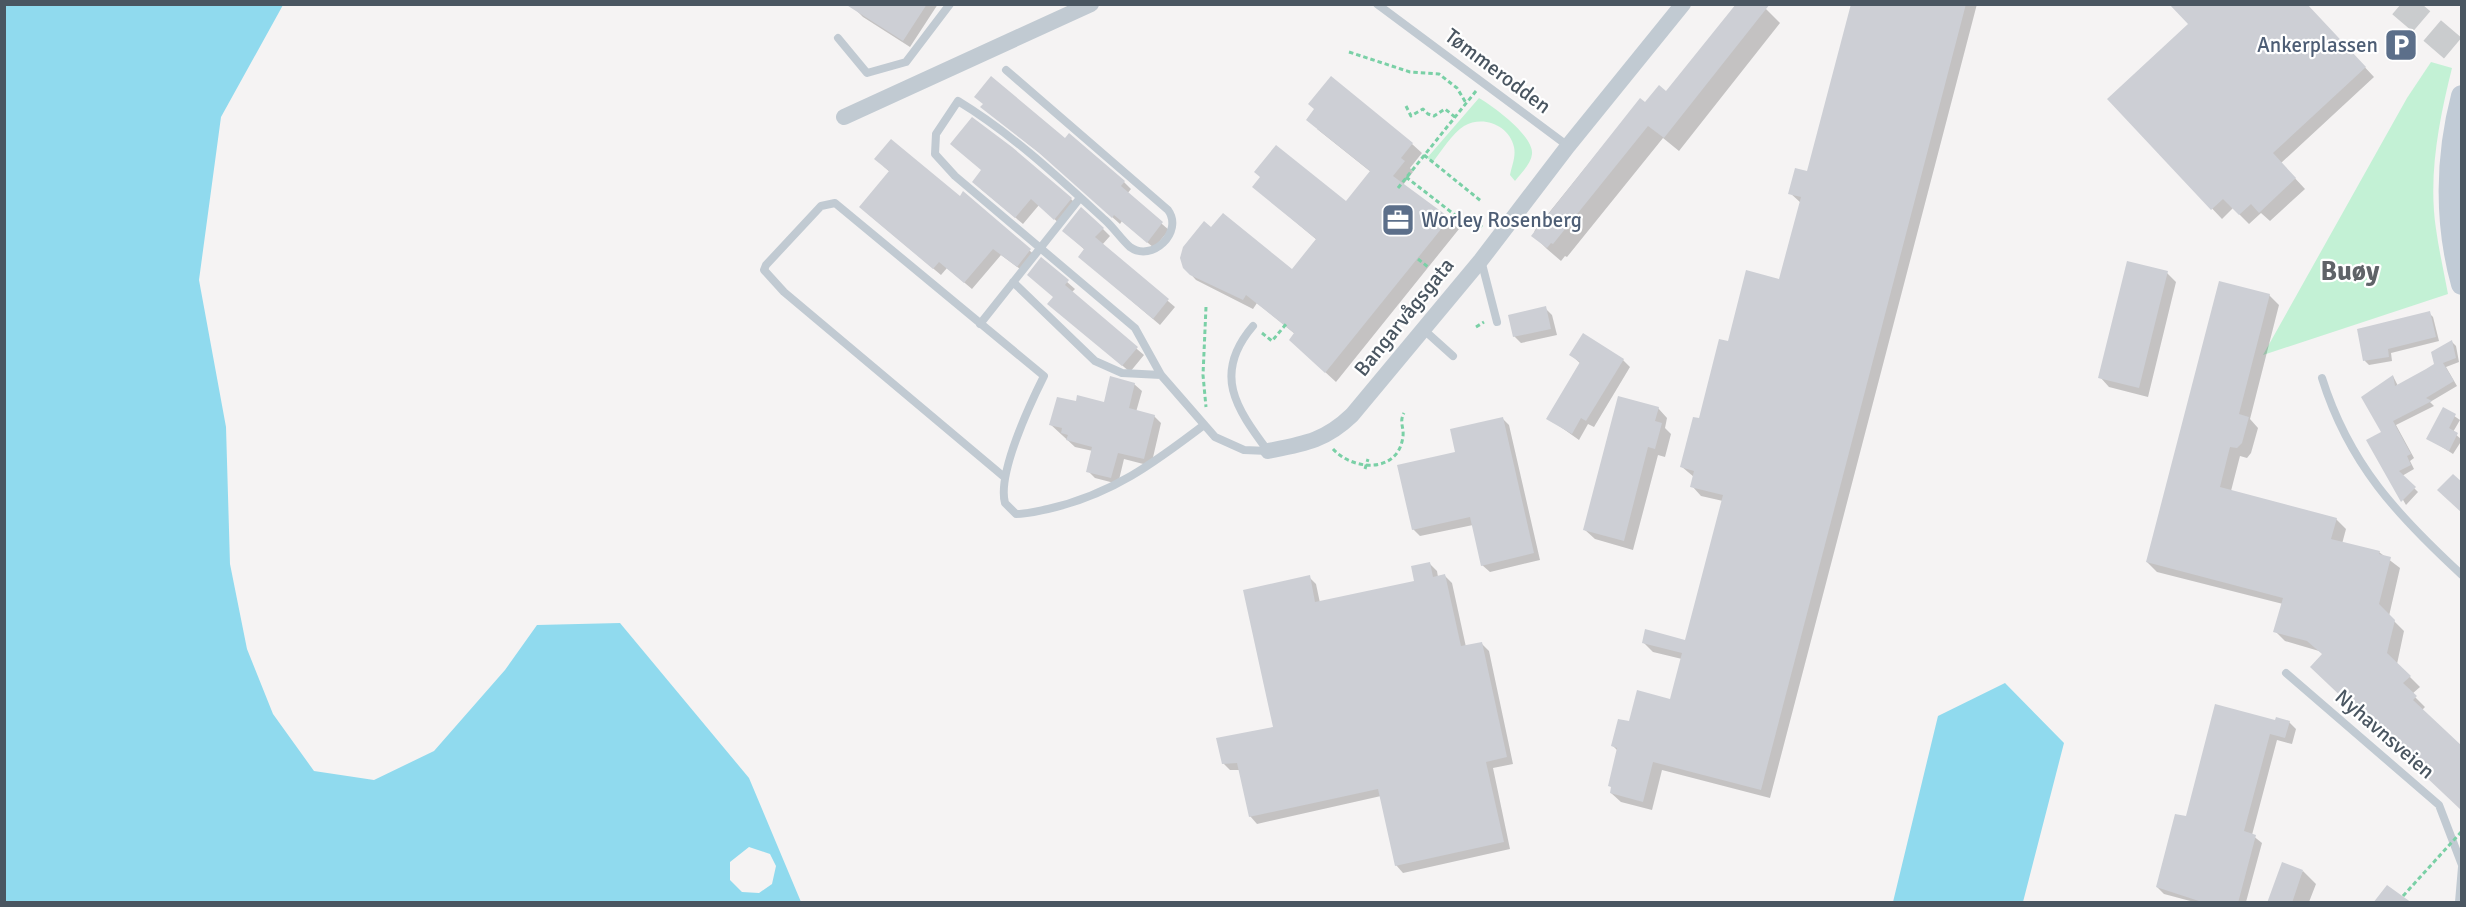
<svg xmlns="http://www.w3.org/2000/svg" width="2466" height="907" font-family="Signika,sans-serif">
  <style>
    .green { fill: #c3f1d5 }
    .water { fill: #90daee; fill-rule: evenodd }
    .shadow { fill: #0003 }
    .building { fill: #cdcfd5 }
    .lines { fill: none; stroke-linecap: round; stroke-linejoin: round }
    .trunk-tunnel { stroke: #caccce; stroke-width: 27; stroke-dasharray: 27 14; stroke-linecap: butt }
    .path { stroke: #7ad0a6; stroke-width: 3; stroke-dasharray: 4.5 3; stroke-linecap: butt }
    .service { stroke: #c1cad2; stroke-width: 8 }
    .minor { stroke: #c1cad2; stroke-width: 16 }
    .secondary { stroke: #c1cbd6; stroke-width: 22 }
    .path-bridge { stroke: #7ad0a6; stroke-width: 3; stroke-dasharray: 4.5 3; stroke-linecap: butt }
    .labels { text-anchor: middle; stroke-width: 4.5; stroke-linejoin: round; paint-order: stroke }
    .service-label { font-size: 21px; fill: #4e5e75; stroke: #fff; text-anchor: end }
    .street-label { font-size: 21px; fill: #4a5661; stroke: #fff }
    .district-label { font-size: 27px; font-weight: bold; fill: #5f6368; stroke: #fff }
  </style>
  <rect width="100%" height="100%" fill="#f5f3f3"/>
  <path class="green" d="M2431 62 2452 68C2439 120 2428 176 2436 229 2439 251 2444 272 2448 294L2263 355 2407 98Z
    M1479 98C1493 106 1534 136 1532 154 1531 164 1521 173 1515 181L1510 175C1512 165 1516 157 1514 147 1509 125 1483 115 1464 126 1452 134 1442 150 1433 162L1427 158Z"/>
  <path class="water" d="M5 4 283 5 221 117 199 280 226 427 230 564 247 649 273 714 314 771 374 780 434 751 505 670 537 625 620 623 749 778 801 902H5ZM749 847 770 854 776 866 772 884 759 893 742 892 730 880V862Z
    M2005 683 2064 743 2023 902H1893L1938 716Z"/>
  <path class="shadow" d="M860 4H938L910 47 863 17 856 10Z
    M1761 4 1780 23 1679 151 1663 138 1567 257 1565 256 1561 261 1547 249 1533 235 1535 230 1640 100 1645 104 1667 93Z
    M1852 4H1977L1770 798 1662 770 1652 810 1621 802 1611 793 1618 751 1613 746 1630 723 1671 701 1682 659 1653 652 1643 642 1686 641 1723 501 1701 496 1692 486 1694 477 1682 467 1729 343 1780 281 1801 203 1790 193 1808 173Z
    M2306 4 2374 77 2281 163 2305 189 2270 221 2261 213 2249 224 2233 208 2222 219 2109 99Z
    M982 107 1124 182 1131 189 1127 194 1169 230 1154 248 1122 221 1120 224 1047 159Z
    M1317 129 1412 144 1422 153 1410 168 1413 172 1403 185 1459 229 1336 382 1300 349 1295 334 1257 303 1253 309 1196 280 1186 269 1292 271 1317 240 1254 187 1346 204 1371 172Z
    M883 166 960 198 964 194 1037 257 1024 272 1001 255 972 289 947 268 941 275 867 213 890 172Z
    M981 189 1071 199 1078 206 1062 226 1039 205 1023 224Z
    M1103 229 1110 236 1102 245 1175 307 1160 325 1087 263 1085 250 1064 231Z
    M1041 259 1075 289 1071 293 1144 355 1130 372 1049 304 1054 298Z
    M2167 273 2176 282 2148 397 2109 387 2100 377Z
    M2269 295 2279 305 2250 419 2258 428 2251 453 2247 458 2240 456 2231 491 2336 519 2346 529 2342 544 2379 552 2400 568 2389 616 2404 631 2397 664 2420 687 2412 694 2425 707 2422 710 2319 651 2285 641 2275 631 2283 604 2157 572 2147 562Z
    M1545 308 1552 315 1557 335 1521 343 1514 336Z
    M2429 313 2433 317 2439 341 2391 353 2392 361 2369 365 2365 361 2358 330Z
    M2452 342 2456 346 2459 362 2446 367 2457 386 2430 402 2434 406 2396 425 2414 458 2410 461 2414 469 2402 476 2418 492 2406 505 2368 440 2383 432 2393 376 2398 386 2436 364Z
    M1571 355 1623 360 1630 367 1594 427 1588 424 1579 440 1548 418 1581 364Z
    M1134 384 1142 391 1136 412 1154 416 1161 423 1151 466 1124 459 1118 484 1095 478 1088 471 1093 451 1075 447 1050 424 1077 403 1105 404Z
    M1658 408 1667 418 1665 428 1671 434 1665 457 1658 455 1633 550 1595 539 1585 530Z
    M2444 409 2460 420 2453 432 2462 440 2453 454 2428 438Z
    M1502 418 1509 425 1540 560 1490 572 1482 565 1473 525 1420 536 1413 529 1457 453Z
    M1430 564 1437 571 1438 577 1445 576 1452 583 1466 647 1482 644 1489 651 1513 764 1493 768 1510 849 1403 873 1396 865 1381 796 1257 824 1250 816 1240 770H1230L1223 763 1275 728 1309 577 1316 584 1320 603 1416 582Z
    M2276 722H2289L2296 729 2292 744 2277 740 2252 835 2262 843 2246 902H2194L2164 894 2157 887 2187 818Z
    M2303 871 2316 884 2309 902H2269Z"/>
  <path class="building" d="M845 4H927L903 41Z
    M1736 4H1770L1664 138 1648 126 1553 244 1551 243 1547 248 1531 236 1640 98 1645 102 1659 85 1666 91Z
    M1851 4H1966L1761 790 1653 762 1643 802 1610 793 1611 787 1608 786 1617 748 1611 746 1618 719 1629 721 1637 690 1670 699 1682 653 1642 643 1645 629 1685 640 1723 495 1690 487 1694 471 1680 467 1693 417 1699 418 1719 339 1728 341 1746 270 1779 279 1801 197 1788 194 1795 168 1807 171Z
    M2169 4H2307L2366 67 2273 153 2296 178 2259 213 2251 204 2239 215 2223 199 2211 210 2107 99 2188 24Z
    M991 76 1065 138 1069 133 1125 181 1121 186 1163 222 1147 243 1114 215 1112 218 1038 152 980 107 983 104 974 97Z
    M1331 76 1413 143 1401 158 1405 161 1393 176 1450 218 1325 373 1289 340 1294 333 1246 295 1243 300 1190 275 1183 268 1180 258 1183 247 1204 221 1211 227 1223 213 1292 269 1316 239 1252 187 1260 177 1254 172 1276 145 1346 201 1370 171 1306 120 1314 109 1308 104Z
    M972 117 1012 147 1072 198 1054 220 1031 199 1015 218 972 182 981 170 950 144Z
    M891 139 960 196 963 191 1031 249 1017 267 993 249 964 283 939 262 933 269 859 207 889 171 874 159Z
    M1081 207 1104 228 1095 237 1169 299 1153 319 1078 257 1084 249 1062 231Z
    M1041 257 1069 280 1065 285 1138 347 1122 366 1047 304 1053 297 1027 275Z
    M2127 261 2168 271 2139 388 2098 378Z
    M2219 281 2270 294 2239 414 2249 417 2242 443 2237 448 2230 447 2220 487 2337 518 2331 539 2380 551 2379 554 2391 557 2379 604 2395 620 2387 653 2411 676 2403 683 2417 696 2413 700 2462 746V811L2310 667 2322 654 2307 641 2273 632 2283 598 2146 562Z
    M1546 306 1551 329 1513 337 1508 315Z
    M2430 311 2436 337 2388 349 2389 357 2363 361 2357 329Z
    M1583 333 1624 359 1586 421 1581 418 1572 434 1546 419 1580 362 1569 355Z
    M2452 340 2456 358 2443 363 2454 381 2426 398 2432 401 2393 421 2411 454 2407 456 2411 465 2399 471 2416 487 2401 502 2366 440 2381 432 2361 397 2393 375 2395 386 2426 369 2434 364 2431 352Z
    M1110 376 1135 383 1129 408 1155 415 1144 459 1118 453 1111 478 1086 472 1092 447 1066 440 1068 435 1061 433 1062 428 1049 425 1057 397 1076 401 1077 395 1104 402Z
    M1618 396 1659 407 1655 421 1662 423 1655 449 1648 447 1624 541 1583 530Z
    M2443 407 2456 414 2449 428 2458 433 2449 451 2426 439Z
    M1503 417 1534 553 1481 566 1470 517 1412 530 1397 465 1455 452 1450 429Z
    M2453 474 2462 482V513L2437 490Z
    M1430 562 1433 577 1445 574 1461 646 1482 642 1507 757 1486 762 1504 842 1395 866 1378 789 1249 817 1237 763 1222 764 1216 738 1273 727 1243 590 1310 575 1315 602 1414 581 1411 566Z
    M2215 704 2275 720 2276 717 2290 721 2285 738 2270 734 2244 831 2256 835 2238 903H2205L2156 887 2175 814 2186 816Z
    M2282 862 2303 870 2292 903H2267Z
    M2387 885 2412 903H2373Z"/>
  <g class="lines">
    <path class="trunk-tunnel" d="M2401 4 2462 56"/>
    <path class="path" d="M1349 52 1410 72 1439 74 1457 88 1466 103
      M1406 106 1411 116 1423 109 1428 114 1434 116 1445 109 1455 117
      M1424 155 1481 201
      M1406 177 1464 222
      M1398 188 1476 91
      M1468 217 1482 227
      M1418 259 1428 267
      M1206 307 1203 375 1206 407
      M1476 327 1484 322
      M1262 333 1272 341 1287 323
      M1333 449C1353 471 1399 474 1403 436 1404 427 1399 422 1404 413
      M1365 469 1368 459"/>
    <path class="service" d="M1377 4 1568 146
      M838 38 867 73 906 62 950 4
      M1006 70 1168 210C1184 232 1152 263 1130 247 1121 239 1114 228 1105 220 1059 178 1011 133 958 101L936 134 935 154 955 176 1135 328 1161 375 1215 437 1244 450 1268 451
      M1481 260 1497 322
      M1013 282 1095 361 1122 373 1161 375
      M980 324 1080 198
      M1253 326C1212 374 1236 408 1268 451
      M1424 330 1453 356
      M2322 378C2349 464 2397 515 2462 575
      M1003 476 784 292 764 270 766 265 821 206 835 203 1044 376C1030 404 997 474 1005 503L1016 514C1027 514 1038 511 1048 509 1111 495 1154 463 1204 425
      M2286 673 2439 805 2462 865
      M2459 902 2462 867"/>
    <path class="minor" d="M844 117 1091 4
      M1268 451C1304 444 1325 441 1352 415L1481 260 1568 146 1683 4"/>
    <path class="secondary" d="M2462 96C2446 157 2445 223 2462 284"/>
    <path class="path-bridge" d="M2403 896 2462 831"/>
  </g>
  <defs>
    <g id="parking-square" transform="scale(1.725)"><rect x="-9" y="-9" width="18" height="18" rx="4" fill="#5c6f8a" stroke="#fff"/><path d="M-3.5-5.5H1a3.5 3.5 0 0 1 0 7H-1V5.5H-3.5ZM-1-3.4V-.6H.8a1.4 1.4 0 0 0 0-2.8Z" fill="#fff"/></g>
    <g id="office-square" transform="scale(1.725)"><rect x="-9" y="-9" width="18" height="18" rx="4" fill="#5c6f8a" stroke="#fff"/><path d="M-6-3h4V-5.5h4V-3h4V5H-6ZM-1-4.5V-3h2v-1.5ZM-6 0V1H6V0Z" fill="#fff"/></g>
  </defs>
  <g fill-rule="evenodd">
    <use href="#parking-square" x="2401" y="45"/>
    <use href="#office-square" x="1398" y="220"/>
  </g>
  <g class="labels">
    <g class="service-label">
      <text x="2378" y="52">Ankerplassen</text>
      <text x="1421" y="227" text-anchor="start">Worley Rosenberg</text>
    </g>
    <g class="street-label">
      <text transform="translate(1498 71) rotate(37)" y="7">Tømmerodden</text>
      <text transform="translate(1404 317) rotate(-51)" y="7">Bangarvågsgata</text>
      <text transform="translate(2385 734) rotate(41)" y="7">Nyhavnsveien</text>
    </g>
    <g class="district-label">
      <text x="2350" y="280">Buøy</text>
    </g>
  </g>
  <rect width="2466" height="907" fill="none" stroke="#4a5661" stroke-width="12"/>
</svg>
